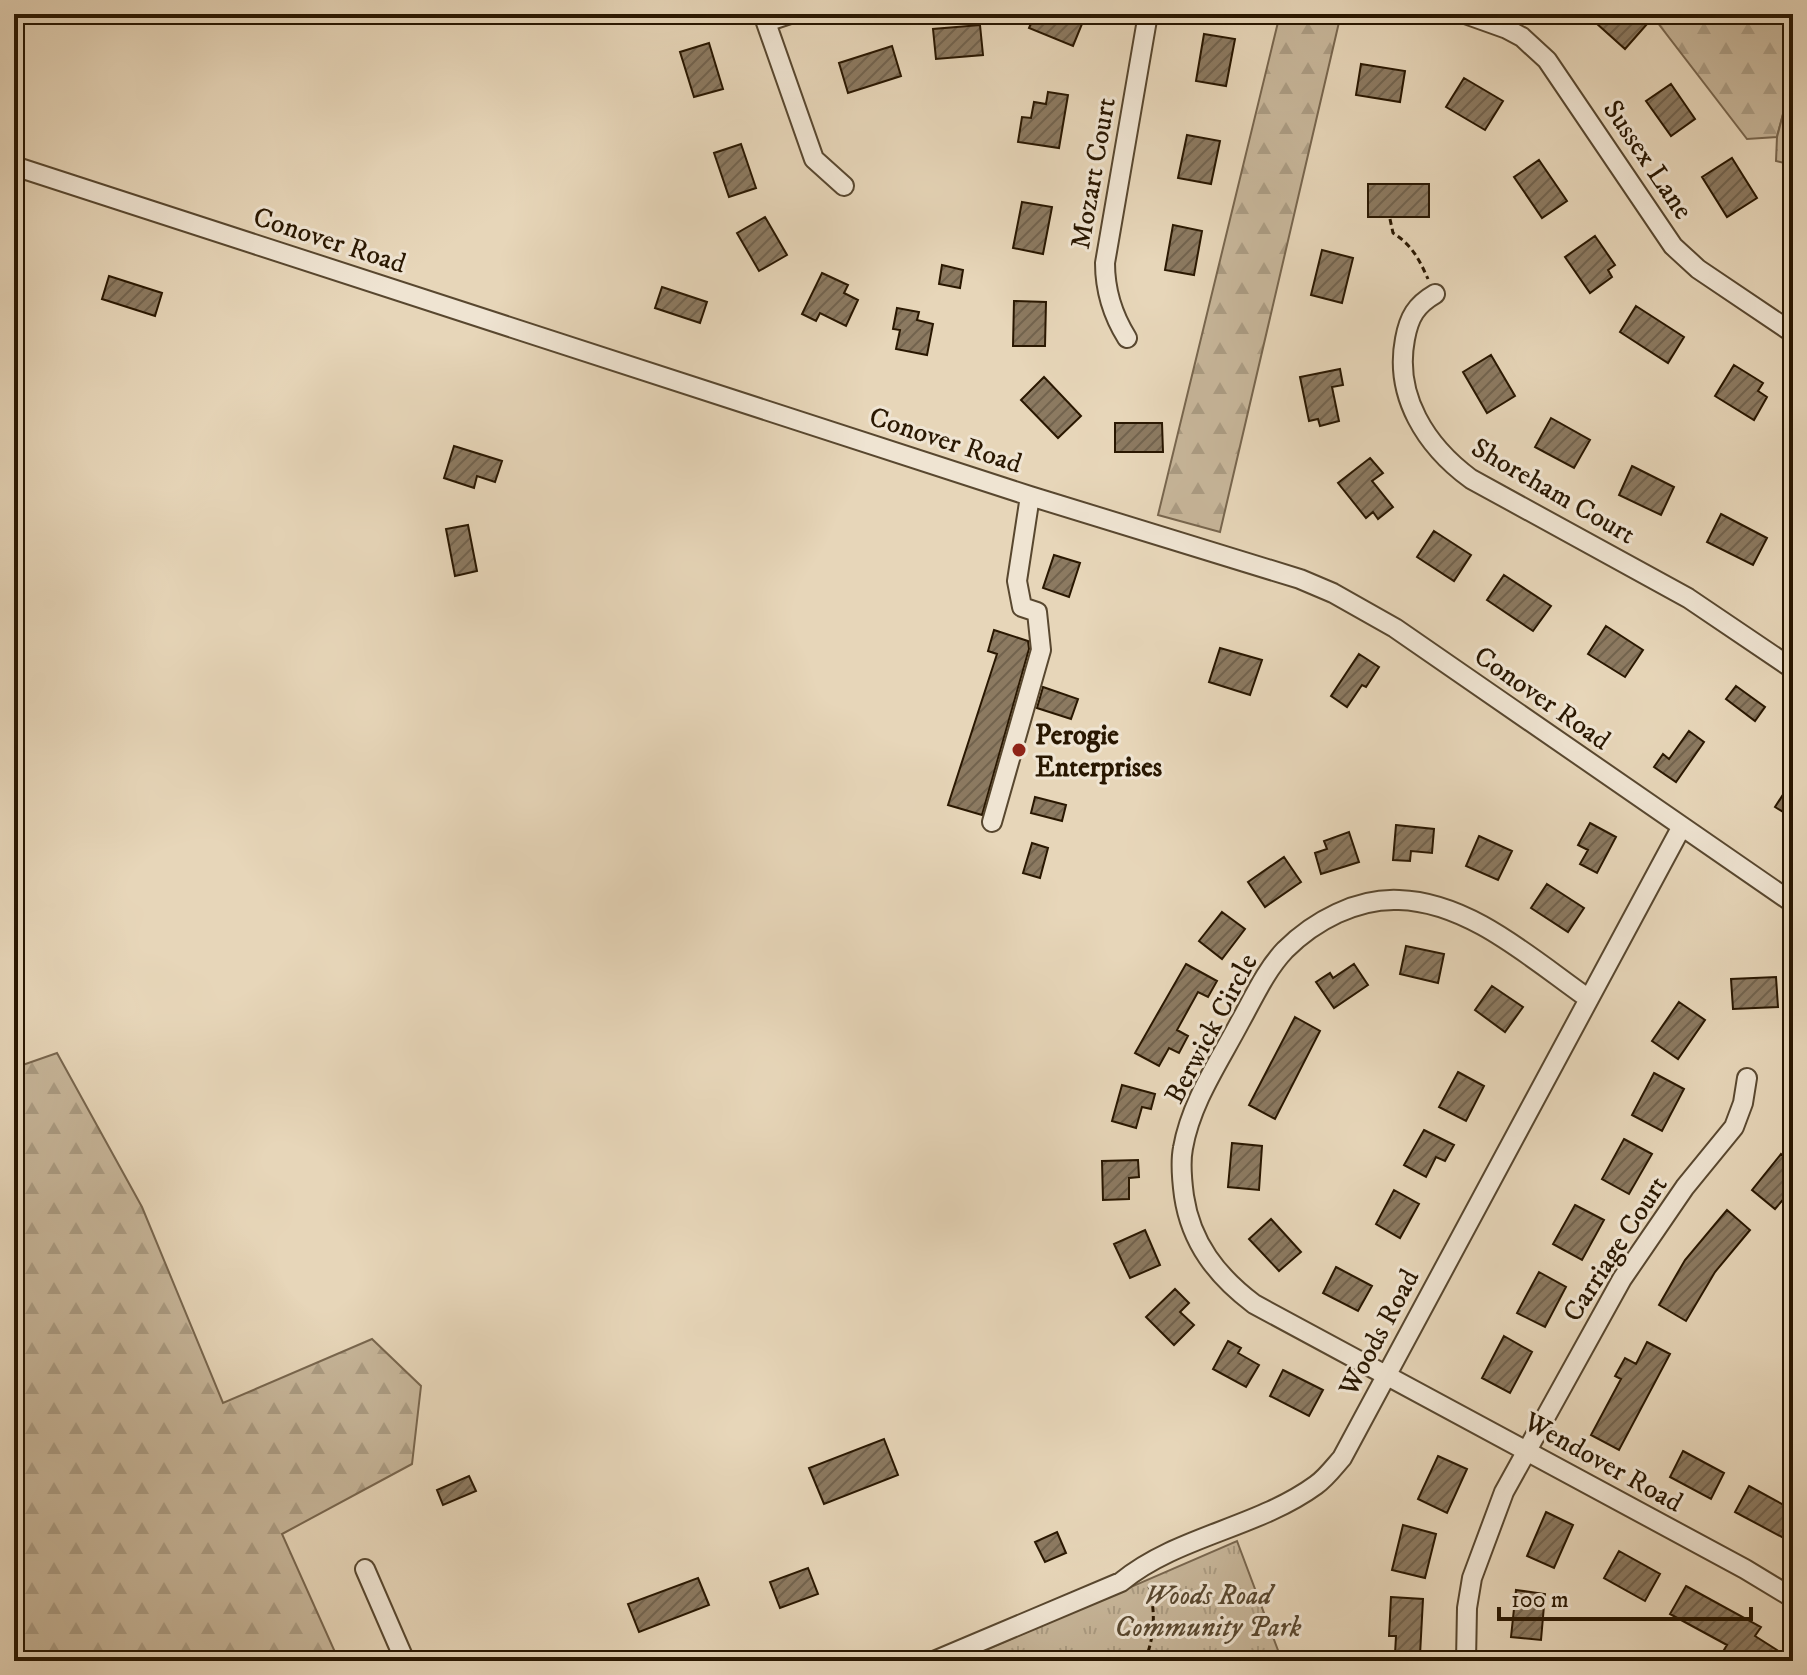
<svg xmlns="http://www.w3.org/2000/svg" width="1807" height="1675" font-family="'IM FELL DW Pica',serif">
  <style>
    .grass { fill: url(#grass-tufts); stroke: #78664e; stroke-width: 2 }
    .forest { fill: url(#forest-firs); stroke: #78664e; stroke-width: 2 }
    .wetland { fill: url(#wetland-marsh); stroke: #78664e; stroke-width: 2 }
    .building { fill: url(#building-hatch); stroke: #291701; stroke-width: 2 }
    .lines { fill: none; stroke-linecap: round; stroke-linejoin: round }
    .minor-casing { stroke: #58472f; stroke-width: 22 }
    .path { stroke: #291701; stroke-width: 3; stroke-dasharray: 6 4; stroke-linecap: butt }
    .minor { stroke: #efe4d2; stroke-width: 18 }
    .poi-dot { fill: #8f2418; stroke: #efe4d2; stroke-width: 3 }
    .labels { text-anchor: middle; stroke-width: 6; stroke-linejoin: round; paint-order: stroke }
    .street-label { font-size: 28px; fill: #291701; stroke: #efe4d2 }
    .poi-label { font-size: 28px; font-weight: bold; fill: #291701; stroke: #efe4d2; text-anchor: start }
    .park-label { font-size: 28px; font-style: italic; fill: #58472f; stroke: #efe4d2 }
  </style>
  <defs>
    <pattern id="grass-tufts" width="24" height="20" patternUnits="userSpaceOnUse" patternTransform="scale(2)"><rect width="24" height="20" fill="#c7b69a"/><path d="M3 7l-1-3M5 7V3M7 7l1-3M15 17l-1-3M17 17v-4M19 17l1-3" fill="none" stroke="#ab9c83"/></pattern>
    <pattern id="forest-firs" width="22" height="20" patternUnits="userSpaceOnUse" patternTransform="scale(2)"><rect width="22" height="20" fill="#c7b69a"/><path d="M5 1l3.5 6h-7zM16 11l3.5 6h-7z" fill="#ab9c83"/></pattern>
    <pattern id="wetland-marsh" width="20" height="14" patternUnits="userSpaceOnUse" patternTransform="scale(2)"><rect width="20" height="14" fill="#c7b69a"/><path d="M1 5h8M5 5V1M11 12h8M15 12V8" fill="none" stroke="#ab9c83"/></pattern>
    <pattern id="building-hatch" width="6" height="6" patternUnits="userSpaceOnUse" patternTransform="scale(2)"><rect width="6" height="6" fill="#8c7a61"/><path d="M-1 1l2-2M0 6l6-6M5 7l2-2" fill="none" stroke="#72634e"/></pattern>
  </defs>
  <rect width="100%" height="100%" fill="#e7d6b9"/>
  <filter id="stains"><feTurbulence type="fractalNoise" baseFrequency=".0025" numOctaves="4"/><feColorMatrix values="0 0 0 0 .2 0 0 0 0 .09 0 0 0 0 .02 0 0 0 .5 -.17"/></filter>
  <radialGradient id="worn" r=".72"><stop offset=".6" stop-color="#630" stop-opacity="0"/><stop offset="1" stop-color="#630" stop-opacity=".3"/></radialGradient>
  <path class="grass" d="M1237 1541 1282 1661H960Z"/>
  <path class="forest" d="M1280 14H1320L1340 18 1220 532 1158 515Z
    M1651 14H1793V76L1777 137 1747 139Z
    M57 1053 142 1207 223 1403 372 1339 421 1386 412 1464 282 1534 339 1661H14V1068Z"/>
  <path class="wetland" d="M1793 76V165L1776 161 1777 137Z"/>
  <path class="building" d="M1035 14H1072L1084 19 1073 46 1029 28Z
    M1586 14H1636L1647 24 1625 49Z
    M980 25 983 55 936 59 933 29Z
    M1204 34 1235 39 1226 86 1196 81Z
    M709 43 723 89 694 97 680 52Z
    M892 46 901 76 848 93 839 63Z
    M1361 64 1405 71 1400 102 1356 95Z
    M1464 78 1503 101 1485 130 1446 107Z
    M1671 84 1695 119 1671 136 1646 101Z
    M1048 92 1068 95 1059 148 1018 142 1022 117 1031 118 1034 102 1046 104Z
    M1187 135 1220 141 1211 184 1178 178Z
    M741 144 756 188 729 197 714 153Z
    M1732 158 1757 198 1727 217 1702 177Z
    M1539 160 1567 201 1542 218 1514 177Z
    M1368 184H1429V217H1368Z
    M1022 202 1052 207 1043 254 1013 248Z
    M765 217 787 255 759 271 737 233Z
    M1173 225 1202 231 1194 275 1165 270Z
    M1595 236 1615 265 1608 270 1612 277 1590 293 1565 257Z
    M1322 250 1353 258 1342 303 1311 295Z
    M942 265 963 270 960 288 939 284Z
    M822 273 848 285 844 293 858 300 846 326 820 313 816 321 802 314Z
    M109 276 162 293 155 316 102 299Z
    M662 287 707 302 700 323 655 308Z
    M1014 301 1046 302 1045 346H1013Z
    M1636 306 1684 337 1668 363 1620 332Z
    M897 308 919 312 917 320 933 324 927 355 896 349 900 330 893 329Z
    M1491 355 1515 396 1487 413 1463 372Z
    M1734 365 1763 383 1758 391 1767 397 1754 420 1715 396Z
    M1340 369 1343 385 1332 387 1339 421 1320 426 1318 419 1309 421 1300 377Z
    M1044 377 1081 416 1058 438 1021 400Z
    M1551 418 1590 440 1574 468 1535 447Z
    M1115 423H1162L1163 452H1115Z
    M454 446 502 461 495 482 477 476 474 488 444 478Z
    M1370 458 1383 473 1372 481 1393 507 1378 519 1373 512 1366 518 1338 483Z
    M1632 466 1674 487 1661 515 1619 495Z
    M1721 514 1767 538 1753 565 1707 542Z
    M468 525 477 571 455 576 446 529Z
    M1434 531 1471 555 1454 581 1417 557Z
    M1054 555 1080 563 1069 597 1043 588Z
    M1504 575 1551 606 1533 631 1487 600Z
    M1606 626 1643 650 1625 677 1588 654Z
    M994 630 1028 641 1029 649 982 815 948 805 997 654 988 651Z
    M1220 648 1262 660 1250 695 1209 682Z
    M1359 654 1379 667 1366 687 1362 685 1347 707 1331 696Z
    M1736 686 1765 707 1755 721 1726 699Z
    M1043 687 1078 699 1071 719 1037 708Z
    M1689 731 1704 742 1676 782 1654 767 1663 754 1669 759Z
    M1793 779V818L1775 807Z
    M1035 797 1066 805 1062 821 1031 813Z
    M1590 823 1616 837 1597 873 1580 864 1588 850 1578 845Z
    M1396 825 1434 829 1432 853 1411 851 1410 861 1393 860Z
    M1349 832 1359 862 1321 874 1315 853 1327 849 1324 841Z
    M1479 836 1512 851 1498 880 1466 866Z
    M1032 843 1048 848 1040 878 1023 873Z
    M1284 857 1301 882 1265 907 1248 882Z
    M1547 884 1584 908 1568 932 1531 908Z
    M1222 912 1245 929 1222 959 1199 941Z
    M1406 946 1444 954 1438 983 1400 974Z
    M1186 964 1217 981 1208 997 1198 992 1177 1030 1188 1036 1179 1053 1169 1048 1159 1066 1135 1053Z
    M1354 964 1368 985 1334 1008 1316 982 1330 973 1333 978Z
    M1776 977 1778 1007 1733 1009 1731 979Z
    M1492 986 1523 1007 1505 1032 1475 1010Z
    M1679 1002 1705 1020 1678 1059 1652 1041Z
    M1295 1017 1320 1031 1275 1119 1249 1105Z
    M1458 1072 1484 1086 1466 1121 1439 1107Z
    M1654 1073 1684 1089 1662 1131 1632 1115Z
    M1122 1085 1155 1094 1151 1109 1142 1107 1136 1128 1112 1121Z
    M1424 1130 1454 1145 1445 1161 1436 1157 1426 1177 1404 1165Z
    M1624 1139 1652 1154 1629 1194 1602 1179Z
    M1232 1143 1262 1146 1259 1190 1228 1187Z
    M1781 1154 1793 1164V1188L1775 1209 1752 1190Z
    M1138 1160 1139 1177 1129 1178V1199L1103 1200 1102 1161Z
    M1394 1190 1419 1204 1400 1238 1376 1224Z
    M1575 1205 1604 1220 1582 1260 1553 1244Z
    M1727 1210 1750 1230 1715 1272 1686 1321 1659 1305 1685 1260Z
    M1271 1219 1301 1252 1279 1271 1249 1239Z
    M1145 1230 1160 1265 1130 1278 1114 1244Z
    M1336 1267 1372 1286 1358 1311 1323 1293Z
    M1539 1272 1566 1287 1545 1327 1517 1313Z
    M1175 1289 1189 1303 1180 1312 1194 1325 1174 1345 1146 1317Z
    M1504 1336 1532 1352 1510 1393 1482 1378Z
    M1228 1341 1241 1348 1238 1353 1259 1365 1246 1387 1213 1369Z
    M1647 1342 1670 1354 1619 1450 1591 1435 1621 1379 1615 1376 1625 1358 1636 1364Z
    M1283 1370 1323 1390 1309 1416 1270 1396Z
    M884 1439 898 1475 824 1504 809 1468Z
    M1683 1451 1724 1473 1711 1499 1670 1477Z
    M1438 1456 1467 1469 1447 1513 1418 1499Z
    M469 1476 476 1491 443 1505 437 1490Z
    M1749 1486 1793 1510V1543L1735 1512Z
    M1546 1512 1573 1525 1554 1568 1527 1556Z
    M1403 1525 1436 1534 1425 1578 1392 1570Z
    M1057 1532 1066 1553 1045 1562 1035 1542Z
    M1619 1551 1660 1574 1645 1601 1604 1578Z
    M808 1568 818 1594 780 1608 770 1582Z
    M698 1578 709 1605 639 1632 628 1604Z
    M1686 1586 1761 1627 1755 1636 1777 1650 1770 1661H1742L1724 1650 1727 1645 1670 1614Z
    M1516 1590 1545 1594 1541 1640 1511 1637Z
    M1391 1597 1423 1599 1420 1655 1395 1654 1396 1636H1389Z"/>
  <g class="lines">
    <g class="minor-casing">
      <path id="minor" d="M763 14 814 159 844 186
        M1465 14 1507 29 1522 37 1547 60 1673 246 1698 269 1793 333
        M766 22 790 14
        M14 166 1030 496 1300 579 1333 593 1395 628 1793 903
        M1435 294C1416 305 1409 317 1405 339 1394 396 1426 446 1471 479L1688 598 1793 669
        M1127 338C1112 314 1105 291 1105 263L1148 14
        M992 822 1041 650 1037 612 1022 607 1017 581 1030 496
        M1589 999C1533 960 1470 902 1399 900 1357 898 1314 921 1285 950 1266 970 1254 997 1240 1022 1219 1062 1191 1102 1183 1148 1180 1163 1182 1181 1184 1196 1191 1243 1217 1276 1254 1304L1745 1569 1793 1598
        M365 1569 405 1661
        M934 1661 1121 1582C1177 1536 1257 1528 1316 1485 1326 1478 1334 1467 1342 1458L1681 828
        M1466 1661 1467 1608 1472 1578 1504 1492 1622 1279 1685 1187 1734 1127 1743 1103 1747 1078"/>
    </g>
    <path class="path" d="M1390 219 1393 233C1412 245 1419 259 1428 279
      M1145 1661C1155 1635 1156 1610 1148 1583"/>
    <use href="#minor" class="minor"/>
  </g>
  <circle class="poi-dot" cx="1019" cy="750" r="8"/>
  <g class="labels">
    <g class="street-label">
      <text transform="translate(1649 159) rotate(56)" y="10">Sussex Lane</text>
      <text transform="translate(1092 173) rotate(-80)" y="10">Mozart Court</text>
      <text transform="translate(330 239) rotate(18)" y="10">Conover Road</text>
      <text transform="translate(946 439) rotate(18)" y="10">Conover Road</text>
      <text transform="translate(1554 490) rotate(30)" y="10">Shoreham Court</text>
      <text transform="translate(1543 697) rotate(35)" y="10">Conover Road</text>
      <text transform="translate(1210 1028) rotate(-62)" y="10">Berwick Circle</text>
      <text transform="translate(1614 1248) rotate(-57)" y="10">Carriage Court</text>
      <text transform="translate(1378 1332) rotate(-62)" y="10">Woods Road</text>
      <text transform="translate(1604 1461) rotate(29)" y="10">Wendover Road</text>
    </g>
    <g class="poi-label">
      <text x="1035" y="744">Perogie<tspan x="1035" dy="32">Enterprises</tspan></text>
    </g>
    <g class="park-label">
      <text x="1208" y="1604">Woods Road<tspan x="1208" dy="32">Community Park</tspan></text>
    </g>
  </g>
  <rect width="1807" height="1675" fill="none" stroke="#e7d6b9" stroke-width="48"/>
  <rect x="16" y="16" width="1775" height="1643" fill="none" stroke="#291701" stroke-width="4"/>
  <rect x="24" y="24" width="1759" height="1627" fill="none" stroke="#291701" stroke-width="2"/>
  <path d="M1499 1607v12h252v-12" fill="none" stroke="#291701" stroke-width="4"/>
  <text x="1511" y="1607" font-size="24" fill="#291701" stroke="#efe4d2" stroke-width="6" paint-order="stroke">100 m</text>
  <rect width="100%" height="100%" filter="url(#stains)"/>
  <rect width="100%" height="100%" fill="url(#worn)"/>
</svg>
